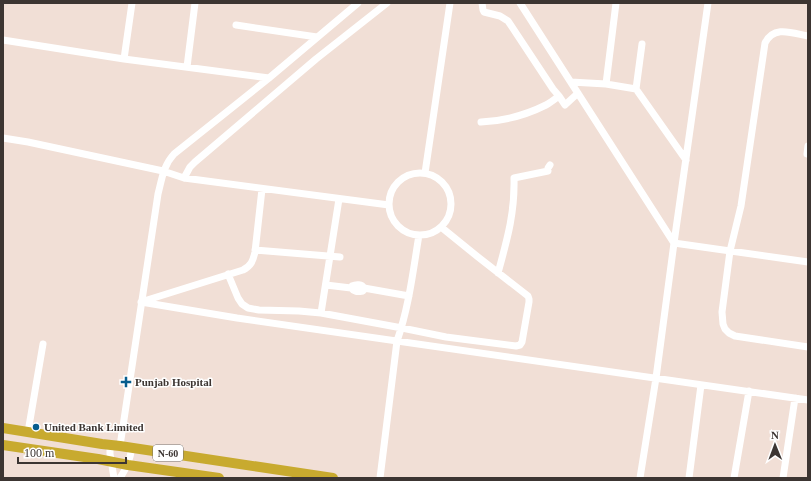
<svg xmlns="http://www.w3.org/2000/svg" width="811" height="481" font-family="'Times New Roman',serif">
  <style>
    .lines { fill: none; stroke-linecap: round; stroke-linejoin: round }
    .minor { stroke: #fff; stroke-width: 7 }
    .highway { stroke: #c8aa2f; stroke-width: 10 }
    .poi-dot { fill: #065d8e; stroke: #fff; stroke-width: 1.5 }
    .labels { text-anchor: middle; stroke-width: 3; stroke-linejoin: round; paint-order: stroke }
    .shield { fill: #fff; stroke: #767270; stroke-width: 1 }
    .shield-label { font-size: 10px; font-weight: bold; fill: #3c3532 }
    .poi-label { font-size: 11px; font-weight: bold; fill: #3c3532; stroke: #fff; text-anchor: start }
  </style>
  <rect width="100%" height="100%" fill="#f1dfd6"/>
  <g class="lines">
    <path class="minor" d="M482 3 483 10 484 12 500 16 508 21 553 89 559 96
      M520 3 674 243 808 262
      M236 25 317 37
      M808 36C792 33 774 25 765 43L741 206 730 251 722 312 723 324 725 329 729 333 735 336 808 347
      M3 40 124 59 269 78
      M124 59 132 3
      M187 67 195 3
      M571 82 606 84 636 89 686 160
      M606 84 616 3
      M636 89 642 44
      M481 122C503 121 526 115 546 105 550 103 555 99 559 96L565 105 578 93
      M3 138 28 142 163 171 184 178 389 205
      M807 154 808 146
      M389 204a31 31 0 1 1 62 0a31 31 0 1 1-62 0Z
      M425 173 450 3
      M184 178 190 167 195 162 316 59 387 3
      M255 250 340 257
      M498 273C507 240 515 213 514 178L548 171V168L550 165
      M228 274 238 298 242 304 248 308 259 310 299 311 321 313 402 328 446 337 516 346 520 345 522 342 529 302V299L528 296 478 257 441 227
      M326 285 351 288C354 292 357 292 363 291L364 288
      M351 288 352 286C356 284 362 284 364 288L409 296
      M144 301 243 270C251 266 253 261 255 252L262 189
      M141 302 237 318 808 400
      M321 313 339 199
      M28 432 43 344
      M110 445V454L114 478
      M120 446 158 194C162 179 163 166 174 154L269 78 358 3
      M120 478C127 467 130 460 132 447
      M380 478 397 341C409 307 413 271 419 235
      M640 478 656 378 674 243 708 3
      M689 478 701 385
      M734 478 749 391
      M783 478 795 398"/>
    <path class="highway" d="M3 428 102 444 120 446 333 478
      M3 445 98 459 128 465 219 478"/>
  </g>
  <g class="poi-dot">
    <path d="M124 376h4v4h4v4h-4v4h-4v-4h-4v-4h4z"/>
    <circle cx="36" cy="427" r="4"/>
  </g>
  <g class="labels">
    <rect class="shield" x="153" y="445" width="30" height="16" rx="3"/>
    <g class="shield-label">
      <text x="168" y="457">N-60</text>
    </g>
    <g class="poi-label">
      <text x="135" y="386">Punjab Hospital</text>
      <text x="44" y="431">United Bank Limited</text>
    </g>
  </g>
  <rect width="811" height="481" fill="none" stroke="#3c3532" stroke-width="8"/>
  <g transform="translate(775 445) rotate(359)" stroke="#ffffff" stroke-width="3" paint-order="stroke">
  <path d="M0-3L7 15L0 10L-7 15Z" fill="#3c3532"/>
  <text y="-6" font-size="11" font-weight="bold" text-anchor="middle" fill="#3c3532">N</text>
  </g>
  <path d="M18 457v6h108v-6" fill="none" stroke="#3c3532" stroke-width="2"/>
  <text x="24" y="457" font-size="12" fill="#3c3532" stroke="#ffffff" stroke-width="3" paint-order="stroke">100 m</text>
</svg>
